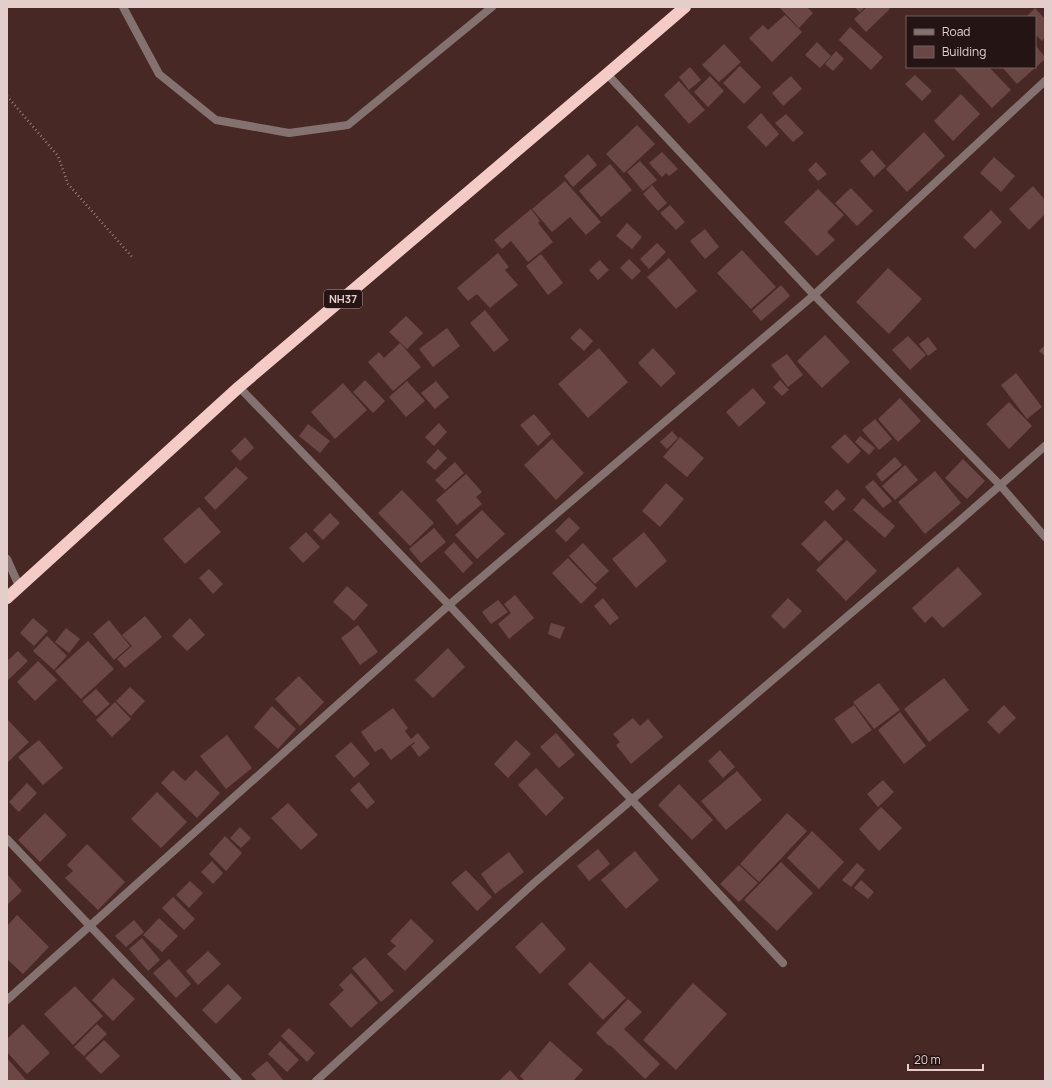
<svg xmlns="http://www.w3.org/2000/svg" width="1052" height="1088" font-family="Manrope,sans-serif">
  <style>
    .building { fill: #6a4744 }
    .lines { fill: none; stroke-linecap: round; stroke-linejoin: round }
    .path { stroke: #987d7a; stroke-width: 2.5; stroke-dasharray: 1 3; stroke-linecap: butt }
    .lane { stroke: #847271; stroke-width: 8 }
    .street { stroke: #847271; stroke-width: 8 }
    .highway { stroke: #f5cbc7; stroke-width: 12 }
    .labels { text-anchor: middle; stroke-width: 3; stroke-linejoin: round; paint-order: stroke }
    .shield { fill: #241514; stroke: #aa9694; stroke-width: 1 }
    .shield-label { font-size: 11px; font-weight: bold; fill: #e3cecb }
  </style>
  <rect width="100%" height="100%" fill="#482825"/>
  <path class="building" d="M779 7H807L813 13 799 28Z
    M854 7H865L860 12Z
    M867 7H888L890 9 866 32 854 19Z
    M1035 8 1045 19V37L1042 41 1035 34V17H1026Z
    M785 15 802 32 772 62 749 38 763 25 768 30Z
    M850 27 883 57 871 70 839 40Z
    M817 42 831 56 820 68 805 55Z
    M724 44 741 62 719 82 702 65Z
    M1035 45 1045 57V59L1017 84 1002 67H1035Z
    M836 51 844 59 833 71 825 64Z
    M740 66 761 87 744 104 723 83Z
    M690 67 701 80 689 90 679 77Z
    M953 67H989L1011 90 992 108Z
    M915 75 932 91 922 101 905 84Z
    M710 76 724 91 708 107 694 92Z
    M791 76 802 89 783 106 772 93Z
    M679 81 705 110 689 124 664 95Z
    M961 94 980 114 953 141 934 121Z
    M761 113 779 134 766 147 747 127Z
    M786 114 804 133 793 142 775 123Z
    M637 125 655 144 624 173 606 154Z
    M924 132 945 156 907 192 886 169Z
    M872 150 886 166 874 177 860 161Z
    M662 152 678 169 669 176 666 173 662 177 649 163Z
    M588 154 597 165 573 187 564 176Z
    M994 157 1015 176 1001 192 980 173Z
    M640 161 657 180 643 191 627 172Z
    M816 162 827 174 818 181 808 170Z
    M610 164 632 190 601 217 579 191Z
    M565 181 601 222 586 235 570 217 552 232 532 209Z
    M652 185 667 203 658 211 643 194Z
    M1033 186 1045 200V214L1029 230 1009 209Z
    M851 188 873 211 857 226 835 203Z
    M818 189 844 215 827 232 835 240 817 256 784 222Z
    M670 205 685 222 676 230 660 213Z
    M531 209 540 221 538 223 553 242 528 262 511 241 502 249 494 240Z
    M991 210 1002 222 975 249 963 237Z
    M627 223 642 237 632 249 616 236Z
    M705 229 719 247 705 259 690 241Z
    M657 243 666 252 649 269 640 259Z
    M742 250 776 287 751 309 717 273Z
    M498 253 509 267 505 270 518 285 490 308 477 294 468 301 457 288Z
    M541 254 563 283 548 295 526 266Z
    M669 258 697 291 676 309 647 277Z
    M629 259 641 271 632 280 620 268Z
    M600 260 609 270 598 280 589 270Z
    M888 268 922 299 889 334 856 302Z
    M781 285 790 296 761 321 752 311Z
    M485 310 509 340 494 352 470 323Z
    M406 316 423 333 407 349 389 332Z
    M447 328 460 346 433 367 419 349Z
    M580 328 593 341 584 351 570 338Z
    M825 335 850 362 822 388 797 361Z
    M908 336 926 355 910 370 892 350Z
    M928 337 937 349 928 356 919 344Z
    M400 343 421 367 393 391 368 362 379 352 384 358Z
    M1045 345V356L1039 351Z
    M599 348 628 382 588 418 558 384Z
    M653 348 676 373 661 387 638 363Z
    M787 354 803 375 788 387 771 365Z
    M1016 373 1042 407 1027 419 1001 385Z
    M365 380 385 401 373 413 353 392Z
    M780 380 789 390 782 396 773 387Z
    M407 381 425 401 406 417 389 397Z
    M436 381 449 397 435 409 421 393Z
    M343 383 367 410 335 439 311 412Z
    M753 388 766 403 739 427 726 412Z
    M900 398 921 421 898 442 878 419Z
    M1009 402 1032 426 1009 449 986 424Z
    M534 414 551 434 538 446 520 425Z
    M875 419 892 439 879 450 862 430Z
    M439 423 447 432 434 446 425 437Z
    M308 424 330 441 320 453 299 436Z
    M672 431 678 438 667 449 660 442Z
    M845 434 861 451 848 464 831 447Z
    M860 436 875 448 869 455 855 442Z
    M245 437 254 448 240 461 231 451Z
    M680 437 704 458 687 477 663 457Z
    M552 439 584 473 556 500 524 465Z
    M438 449 447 458 435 470 426 462Z
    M895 457 902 465 882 482 876 474Z
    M963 459 985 481 967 499 945 478Z
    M455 462 464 473 445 490 435 480Z
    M905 465 918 480 895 500 882 486Z
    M236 467 248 478 215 510 204 498Z
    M935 471 961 503 925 534 898 502Z
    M466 474 482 492 476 497 482 504 457 525 436 500Z
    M873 480 892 501 883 508 865 487Z
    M666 483 684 499 660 527 642 511Z
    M837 489 846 499 833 511 824 502Z
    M402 490 434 523 410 546 378 513Z
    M863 498 895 526 885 538 853 510Z
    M199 507 221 532 185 564 163 539Z
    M482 510 505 534 477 559 455 535Z
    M330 513 340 523 323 540 313 530Z
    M569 517 580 528 566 542 555 531Z
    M825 520 843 539 819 562 801 544Z
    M434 528 446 542 421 563 409 549Z
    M306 532 320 547 303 563 289 548Z
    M644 532 667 561 636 588 612 559Z
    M847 540 877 571 846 601 816 570Z
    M454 542 473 563 463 573 444 552Z
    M583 543 609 571 595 584 569 556Z
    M568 558 597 588 581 604 552 573Z
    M958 567 982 594 943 628 932 616 925 623 912 608Z
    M209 569 223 584 213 594 199 578Z
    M347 586 368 605 354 621 333 602Z
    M515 595 534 618 509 639 498 624 511 613 504 604Z
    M603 598 619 618 610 625 594 606Z
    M788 598 802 611 784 629 771 616Z
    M498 600 508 612 491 624 482 612Z
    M145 616 162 637 125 668 117 659 132 646 122 635Z
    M33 618 48 631 34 646 20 633Z
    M190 618 205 635 187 651 172 636Z
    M109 620 130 646 114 660 93 634Z
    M551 623 565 627 560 639 548 634Z
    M358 625 378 652 360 665 341 638Z
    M66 628 80 639 69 653 55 642Z
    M47 636 67 656 54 670 33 651Z
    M88 641 114 669 81 699 55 671Z
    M448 648 465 667 433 698 415 680Z
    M18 651 28 661 7 681V661Z
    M38 661 57 680 35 701 17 682Z
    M299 676 324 702 300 726 275 699Z
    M944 678 969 710 929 742 904 709Z
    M879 683 900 710 874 729 853 702Z
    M130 687 145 701 131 716 116 701Z
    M96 689 110 704 96 716 82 701Z
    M115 702 131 719 112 737 96 720Z
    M854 705 872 730 852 744 834 719Z
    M1004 705 1016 718 999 734 987 722Z
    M272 706 296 729 278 749 254 727Z
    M393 708 408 728 405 731 411 739 418 733 430 748 419 757 411 746 415 743 414 742 391 760 382 748 375 752 361 732Z
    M900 712 926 746 904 764 878 730Z
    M633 718 640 726 648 719 663 737 631 764 616 745 620 742 613 734Z
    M7 719 29 742 7 763Z
    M556 733 575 755 559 768 540 747Z
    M227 735 252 768 226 789 200 756Z
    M39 740 63 768 43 785 18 757Z
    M516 740 531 754 508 778 494 764Z
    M351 742 370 764 354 778 335 756Z
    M720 750 735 767 723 778 708 761Z
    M536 768 564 798 546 816 518 785Z
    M173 770 185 781 196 770 220 793 197 818 161 783Z
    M737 771 762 800 726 830 701 801Z
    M883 780 894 792 878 807 867 794Z
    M359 782 375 802 367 809 350 790Z
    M27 783 37 793 19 812 9 802Z
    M679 784 713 820 692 840 658 805Z
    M157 792 187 822 161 848 131 819Z
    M288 803 318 835 301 850 271 818Z
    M881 807 902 828 879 851 859 829Z
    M45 813 67 835 40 862 18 840Z
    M787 813 807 831 759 882 740 864Z
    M240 827 251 838 241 848 230 838Z
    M812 831 844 862 819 889 787 858Z
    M225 836 242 853 226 871 209 854Z
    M87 844 125 882 98 910 65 878 73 871 67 865Z
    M598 849 610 864 589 881 577 866Z
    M635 851 659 880 626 909 601 880Z
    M509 852 524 872 495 894 481 874Z
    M212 861 223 873 213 884 201 872Z
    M781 862 813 893 777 931 744 900Z
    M857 863 865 870 851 887 842 880Z
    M739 865 758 883 739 902 720 884Z
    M466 870 492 897 477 911 451 883Z
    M7 874 22 891 7 905Z
    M861 880 874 892 868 899 854 888Z
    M190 881 203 893 189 908 176 895Z
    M173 897 195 919 184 930 162 908Z
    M17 915 49 947 23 974 7 959V926Z
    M159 918 178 936 162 952 143 935Z
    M411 919 434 941 405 971 387 954 396 946 390 941Z
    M134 920 144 932 126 947 115 936Z
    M542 922 566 949 540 974 515 947Z
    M142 938 160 960 148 971 129 949Z
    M208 951 221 964 198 985 186 971Z
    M365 957 394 991 381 1002 352 968Z
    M169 959 191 984 176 998 153 973Z
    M590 962 626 998 603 1020 568 984Z
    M351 973 378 1003 351 1028 329 1004 344 990 339 985Z
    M113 978 135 999 113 1021 92 1000Z
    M693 983 727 1014 676 1070 643 1040Z
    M228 984 242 998 216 1024 202 1010Z
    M75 986 103 1016 73 1045 44 1014Z
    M628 999 642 1012 624 1029 660 1064 645 1079 610 1045 609 1046 596 1033Z
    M23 1024 50 1053 27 1074 7 1052V1039Z
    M97 1024 107 1034 84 1056 74 1047Z
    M289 1028 315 1053 307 1062 281 1036Z
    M104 1040 120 1056 101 1074 85 1058Z
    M280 1041 299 1060 287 1072 268 1054Z
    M550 1041 583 1070 573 1081H525L520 1076Z
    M7 1058 27 1081H7Z
    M267 1061 284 1081H257L251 1074Z
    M510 1070 520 1081H499Z"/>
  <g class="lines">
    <path class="path" d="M7 96 58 156 68 184 133 258"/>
    <path class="lane" d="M123 7 159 74 216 120 289 133 348 125 492 7"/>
    <path class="street" d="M607 74 814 295 1000 485 1045 537
      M239 387 449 605 632 800 783 963
      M7 559 20 588
      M7 839 238 1081
      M7 1000 449 605 814 295 1045 81
      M316 1081 534 883 957 523 1045 446"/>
    <path class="highway" d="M7 598 239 387 607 74 685 7"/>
  </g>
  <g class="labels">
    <rect class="shield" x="324" y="290" width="38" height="18" rx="3"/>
    <g class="shield-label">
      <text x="343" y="303">NH37</text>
    </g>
  </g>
  <rect width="1052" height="1088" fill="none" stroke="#e3cecb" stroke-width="16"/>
  <rect x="906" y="16" width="130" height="52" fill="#241514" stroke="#705f5d"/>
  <rect x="914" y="29" width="20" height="6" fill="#847271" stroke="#705f5d"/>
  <text x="942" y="36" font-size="12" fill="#e3cecb">Road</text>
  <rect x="914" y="46" width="20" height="12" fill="#6a4744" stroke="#705f5d"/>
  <text x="942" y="56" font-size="12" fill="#e3cecb">Building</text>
  <path d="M908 1064v6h75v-6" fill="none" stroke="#e3cecb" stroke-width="2"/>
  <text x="914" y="1064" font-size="12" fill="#e3cecb" stroke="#241514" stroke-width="3" paint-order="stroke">20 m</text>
</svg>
